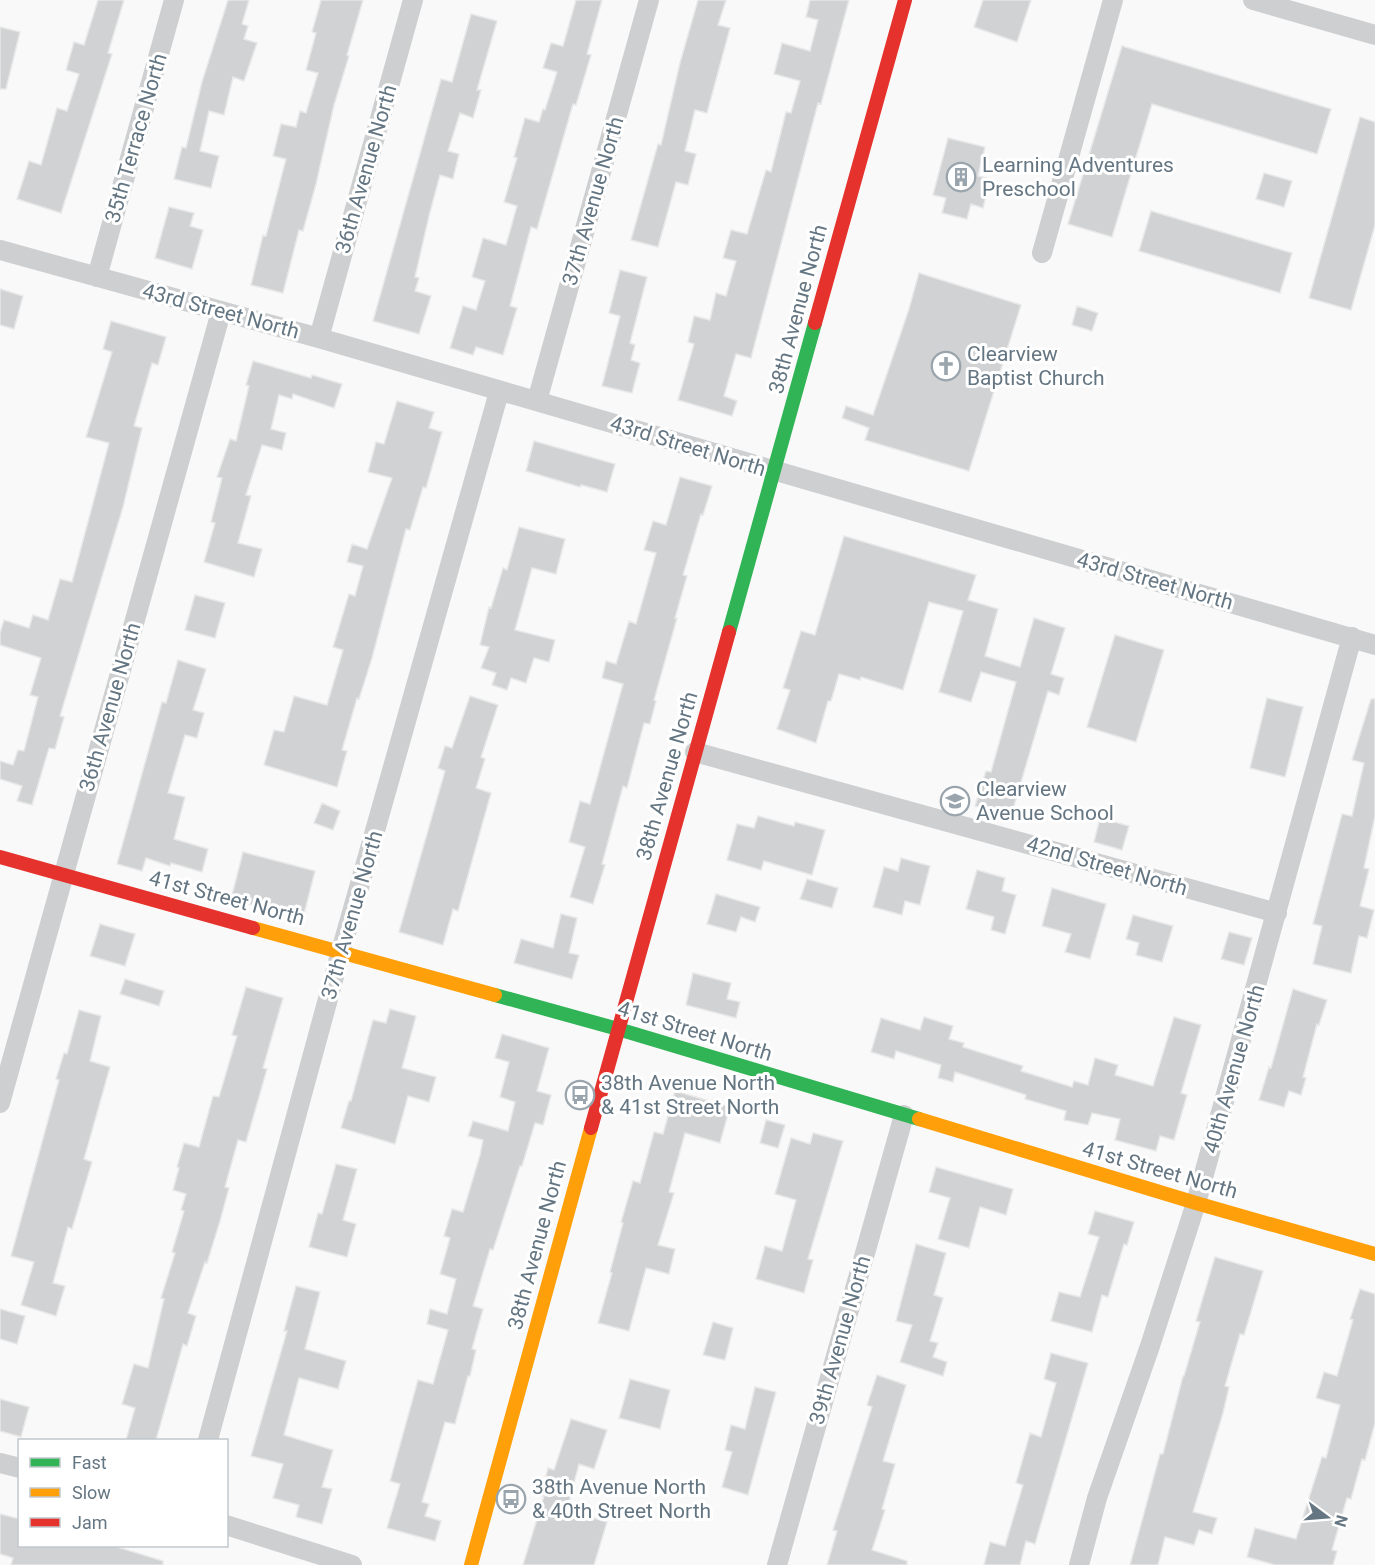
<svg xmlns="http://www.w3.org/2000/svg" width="1375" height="1565" font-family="Roboto,sans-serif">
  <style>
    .building { fill: #d0d2d3; stroke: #e8e8e8; stroke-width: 1.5 }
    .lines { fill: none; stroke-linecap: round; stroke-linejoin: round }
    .street { stroke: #cecfd0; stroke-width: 20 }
    .fast { stroke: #30b455; stroke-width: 14 }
    .slow { stroke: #ff9f0a; stroke-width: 14 }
    .jam { stroke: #e5322d; stroke-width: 14 }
    .labels { text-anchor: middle; stroke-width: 6; stroke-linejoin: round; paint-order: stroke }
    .street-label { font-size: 21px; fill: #657683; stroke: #fff }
    .poi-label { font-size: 21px; fill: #657683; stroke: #fff; text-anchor: start }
  </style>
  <rect width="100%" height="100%" fill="#f9f9f9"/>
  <path class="building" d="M98 0H124L108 53 112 54 61 213 17 199 29 161 41 165 57 108 67 111 79 74 66 70 74 42 84 45Z
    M228 0H249L242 24 248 26 244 39 257 43 244 81 233 77 224 115 209 111 200 151 219 156 211 188 174 179 182 147 186 148 202 82Z
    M321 0H363L347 55 349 56 334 105 316 184 303 231 299 230 283 293 251 285 263 235 266 236 286 159 273 156 281 124 296 127 300 111 306 113 318 73 306 70 316 33 312 32Z
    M576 0H602L587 54 591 55 576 105 573 104 537 229 531 227 510 306 517 308 503 355 476 347 473 355 450 348 463 306 476 310 485 281 472 277 483 238 506 245 517 206 504 202 517 158 514 157 525 118 539 122 543 109 545 110 557 72 543 68 551 43 563 46Z
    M698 0H726L718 25 730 28 707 113 695 110 685 151 696 154 688 185 676 182 658 247 631 240 658 144 661 145 680 63Z
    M810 0H849L821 104 818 103 751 358 736 354 724 396 737 401 732 416 678 400 694 344 688 342 694 316 710 320 716 293 726 296 736 261 723 258 731 230 747 234 766 170 771 172 786 112 791 113 800 81 774 74 782 43 810 51 818 20 806 17Z
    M983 0H1031L1017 42 974 27Z
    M471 14 497 21 477 90H481L473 118 460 113 448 151 459 154 453 179 440 175 429 216 415 277 419 278 415 291 431 296 419 334 373 321 441 79 452 82Z
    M0 27 20 32 6 89H0Z
    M1122 46 1331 109 1317 154 1152 104 1112 237 1068 224Z
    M1360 117 1375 122V225L1351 310 1309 298Z
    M948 138 985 147 978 176 990 179 983 208 971 204 967 219 942 213 946 198 933 195Z
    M1264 173 1292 181 1284 207 1256 199Z
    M169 207 194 213 190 226 203 230 192 269 155 258Z
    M1151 211 1292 253 1280 293 1139 251Z
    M620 270 647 277 630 343 635 345 631 360 640 363 632 393 602 386 620 316 609 313Z
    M919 273 1021 305 969 471 865 440 869 428 842 418 846 406 873 415 909 309Z
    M0 289 23 296 14 329 0 325Z
    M1077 306 1098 313 1092 331 1072 325Z
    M111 321 166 337 158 365 152 363 134 426 142 428 123 507 60 716 64 717 55 749 49 748 32 805 17 801 22 786 0 779V761L13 765 18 750 24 751 38 697 30 695 41 658 0 645V633L4 620 29 628 33 615 48 620 60 579 72 582 109 443 86 437 112 352 103 349Z
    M253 361 311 378 312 375 342 384 334 408 293 394 292 399 279 395 271 429 286 433 282 450 262 445 246 495 251 496 238 543 262 549 254 577 204 562 215 523 211 522 222 478 217 477 230 439 236 441 249 386 246 385Z
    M397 401 434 412 429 428 442 432 426 488 423 487 410 530 406 529 372 658 359 699 357 698 342 750 347 751 337 787 264 765 274 730 284 732 294 696 327 705 343 650 333 647 349 594 355 596 363 566 347 562 352 544 367 549 392 478 368 472 376 442 384 444Z
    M534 441 615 464 607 492 581 485 580 487 526 471Z
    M680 477 712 486 703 515 701 514 683 575 687 576 675 618H677L654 700 656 701 650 724 644 723 627 788 623 786 602 864 605 865 593 904 570 897 585 847 569 842 580 801 590 804 623 684 602 678 606 661 616 664 629 621 636 624 656 553 644 550 653 521 666 525Z
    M519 527 565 539 556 574 532 568 515 630 555 640 549 662 534 658 526 683 511 678 507 690 492 685 496 673 481 668 489 647 480 645 489 607 491 608 503 568 507 570Z
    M844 536 976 575 968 600 998 609 985 656 1020 667 1034 618 1065 628 1051 674 1064 678 1059 695 1048 691 1011 816 975 806 986 771 991 772 1016 682 981 672 971 702 939 692 963 611 929 602 903 690 861 677 860 680 839 674 831 701H828L816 743 777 729 790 690 783 688 801 631 815 635Z
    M195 595 225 603 215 638 185 630Z
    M1115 635 1164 650 1136 742 1087 727Z
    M178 660 206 669 193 710 204 713 197 738 185 735 168 793 185 797 174 839 208 849 202 872 171 863 170 866 146 858 142 871 117 864 162 702 166 703Z
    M470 696 498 705 481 757 485 759 476 788 491 793 458 911 453 909 443 945 399 932 445 771 438 768 445 746 452 748Z
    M1267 698 1303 707 1285 777 1250 768Z
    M1371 699H1375V816L1364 868 1369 869 1360 906 1374 910 1367 938 1359 936 1351 973 1313 964 1322 926 1313 924 1342 814 1352 816 1364 763 1352 760Z
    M322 803 340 811 333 830 314 823Z
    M758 816 794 826 795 822 825 830 812 875 764 861 761 870 727 860 737 824 754 828Z
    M1100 818 1129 826 1122 850 1094 842Z
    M243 852 315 871 303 918 231 899Z
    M901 858 930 866 920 905 905 901 902 915 873 907 884 867 898 871Z
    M977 870 1005 878 1002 891 1016 895 1005 934 991 930 994 917 966 909Z
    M807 879 838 888 832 908 800 899Z
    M1052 888 1106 904 1090 959 1065 952 1071 934 1042 926Z
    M716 894 760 907 755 922 741 917 736 932 707 924Z
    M561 914 577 918 569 953 579 955 572 979 514 963 521 939 553 948Z
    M1133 915 1173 926 1162 962 1136 955 1139 943 1126 939Z
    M100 924 135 934 125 966 90 956Z
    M1229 932 1252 938 1244 965 1221 959Z
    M693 973 731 983 727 999 740 1002 736 1018 686 1005Z
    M125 979 164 991 159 1006 120 994Z
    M246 987 283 998 263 1068 267 1069 246 1142 238 1140 225 1187 229 1188 220 1221 207 1263 205 1262 188 1313 196 1316 187 1346 183 1344 156 1440H126L135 1408 122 1404 134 1364 148 1368 164 1299 161 1298 175 1253 172 1252 184 1211 181 1210 186 1194 173 1190 179 1168 177 1167 184 1143 199 1147 213 1096 219 1097 237 1036 232 1035Z
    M1293 989 1327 1000 1319 1025 1317 1024 1303 1077 1306 1078 1301 1095 1289 1091 1284 1107 1259 1100 1269 1067 1271 1068Z
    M390 1009 416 1016 402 1068 436 1077 429 1102 408 1096 395 1144 341 1128 349 1101H351L373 1020 386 1023Z
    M79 1010 101 1016 90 1061 110 1067 84 1159 92 1162 72 1229 68 1227 53 1283 65 1286 56 1316 21 1305 34 1262 11 1256 59 1080 56 1079 64 1053 67 1054Z
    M924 1017 953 1026 949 1039 964 1043 963 1047 1023 1066 1021 1071 1072 1087 1074 1081 1088 1085 1095 1058 1118 1065 1115 1075 1153 1086 1174 1017 1201 1025 1181 1093 1187 1095 1174 1140 1160 1136 1156 1151 1115 1140 1120 1119 1092 1113 1088 1125 1064 1120 1066 1111 1025 1099 1026 1095 955 1072 953 1082 938 1078 941 1065 896 1051 894 1059 871 1052 881 1018 920 1030Z
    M502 1034 549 1048 537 1091 551 1095 543 1125 535 1123 522 1166H520L493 1250 490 1249 473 1306 483 1309 472 1349 476 1350 470 1376H468L455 1424 445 1422 422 1502 429 1504 425 1516 441 1521 435 1541 387 1528 400 1484 390 1481 418 1380 433 1384 448 1330 427 1324 430 1309 447 1314 456 1279 440 1274 450 1238 444 1236 452 1209 463 1212 480 1155 483 1140 468 1136 473 1121 508 1131 515 1102 500 1097 509 1062 495 1058Z
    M675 1091 730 1107 720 1143 685 1133 669 1192 674 1193 658 1245 675 1249 669 1274 646 1268 629 1331 598 1323 612 1273 610 1272 623 1223 621 1222 633 1181 640 1183 654 1132 663 1134Z
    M766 1120 785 1125 778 1148 760 1143Z
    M813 1133 843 1141 808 1259 813 1260 804 1293 756 1279 765 1246 782 1251 796 1200 775 1194 791 1138 810 1144Z
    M336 1164 357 1169 343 1220 356 1224 347 1257 309 1247 318 1213 322 1214Z
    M936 1167 1013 1189 1006 1215 980 1207 969 1248 938 1239 950 1198 929 1192Z
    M1095 1211 1134 1222 1127 1245 1124 1244 1108 1297 1102 1295 1092 1332 1051 1321 1059 1292 1080 1297 1099 1237 1088 1234Z
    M916 1244 946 1253 934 1295 943 1298 930 1341 938 1343 933 1357 947 1362 943 1376 900 1362 912 1325 896 1321Z
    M1215 1257 1263 1271 1244 1335 1240 1334 1225 1386 1229 1387 1223 1413 1193 1512 1217 1518 1212 1534 1199 1530 1194 1545 1165 1537 1158 1565H1130L1160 1454H1163L1183 1376H1184L1200 1322 1196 1321Z
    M296 1286 320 1292 305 1349 346 1361 338 1389 299 1378 284 1435 333 1450 322 1487 332 1489 322 1524 296 1517 299 1505 273 1498 283 1464 251 1456 287 1331H284Z
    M1360 1289 1375 1294V1423L1365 1460 1362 1459 1351 1499 1347 1498 1332 1550 1337 1551 1333 1565H1275L1247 1557 1255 1528 1296 1539 1322 1457 1326 1458 1340 1405 1316 1398 1324 1372 1337 1376 1353 1320 1350 1319Z
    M0 1309 25 1316 17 1344 0 1339Z
    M713 1322 733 1328 725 1360 703 1355Z
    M1051 1353 1088 1363 1035 1544 1026 1541 1020 1565H984L990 1542 1005 1546 1023 1485 1016 1483 1030 1433 1041 1437 1056 1383 1044 1379Z
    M877 1375 906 1385 883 1461 895 1464 882 1509 885 1510 872 1550 907 1561V1565H827L837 1531 833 1530 872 1407 867 1405Z
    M630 1379 670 1390 660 1429 619 1418Z
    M755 1387 776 1392 748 1495 722 1487 732 1452 725 1450 731 1425 745 1429Z
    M0 1399 29 1407 21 1437 0 1431Z
    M571 1419 607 1430 594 1469 579 1464 567 1510 607 1522 594 1565H523L544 1496H541L548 1468 554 1470Z
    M0 1514 20 1519V1545H111L163 1561V1565H11L13 1558 0 1554Z"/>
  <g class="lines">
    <path class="street" d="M1253 0 1375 35
      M0 250 319 338 1375 645
      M1042 253 1113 0
      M97 277 174 0
      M319 338 413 0
      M537 401 649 0
      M695 752 1277 913
      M0 1103 221 312
      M208 1440 341 951 499 392
      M0 1463 20 1468
      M226 1525 352 1565
      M777 1565 904 1115
      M1079 1565 1097 1498 1150 1346 1196 1203 1352 637"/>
    <path class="fast" d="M729 632 815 323
      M495 995 618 1029 919 1119"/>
    <path class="slow" d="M253 928 495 995
      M919 1119 1196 1203 1375 1254
      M471 1565 591 1128"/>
    <path class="jam" d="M815 323 905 0
      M0 857 253 928
      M591 1128 729 632"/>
  </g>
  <defs>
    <g id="building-ring" transform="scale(1.5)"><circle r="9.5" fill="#fff" stroke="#99a4ac" stroke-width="1.5"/><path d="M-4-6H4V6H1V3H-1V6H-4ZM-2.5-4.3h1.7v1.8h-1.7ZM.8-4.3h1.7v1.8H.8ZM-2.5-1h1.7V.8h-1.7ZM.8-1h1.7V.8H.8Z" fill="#99a4ac"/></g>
    <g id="church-ring" transform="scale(1.5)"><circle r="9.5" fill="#fff" stroke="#99a4ac" stroke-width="1.5"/><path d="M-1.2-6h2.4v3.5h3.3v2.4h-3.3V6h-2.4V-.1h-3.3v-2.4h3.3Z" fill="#99a4ac"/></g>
    <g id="school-ring" transform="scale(1.5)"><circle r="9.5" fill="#fff" stroke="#99a4ac" stroke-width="1.5"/><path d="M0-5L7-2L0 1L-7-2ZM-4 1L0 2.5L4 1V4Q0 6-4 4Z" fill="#99a4ac"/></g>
    <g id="bus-ring" transform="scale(1.5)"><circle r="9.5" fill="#fff" stroke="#99a4ac" stroke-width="1.5"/><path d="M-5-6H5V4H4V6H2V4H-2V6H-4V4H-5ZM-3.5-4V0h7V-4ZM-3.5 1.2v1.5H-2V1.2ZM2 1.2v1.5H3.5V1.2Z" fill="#99a4ac"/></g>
  </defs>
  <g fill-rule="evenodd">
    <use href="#building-ring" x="961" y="177"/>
    <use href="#church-ring" x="946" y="366"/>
    <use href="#school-ring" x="955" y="801"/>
    <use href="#bus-ring" x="580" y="1095"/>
    <use href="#bus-ring" x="511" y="1499"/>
  </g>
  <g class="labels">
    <g class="street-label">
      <text transform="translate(136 138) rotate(-74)" y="7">35th Terrace North</text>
      <text transform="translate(366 169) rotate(-74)" y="7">36th Avenue North</text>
      <text transform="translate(593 201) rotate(-74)" y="7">37th Avenue North</text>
      <text transform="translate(798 309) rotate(-75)" y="7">38th Avenue North</text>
      <text transform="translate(221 311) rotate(15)" y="7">43rd Street North</text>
      <text transform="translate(688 446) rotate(17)" y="7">43rd Street North</text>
      <text transform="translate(1155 581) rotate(16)" y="7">43rd Street North</text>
      <text transform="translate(110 707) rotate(-74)" y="7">36th Avenue North</text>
      <text transform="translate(667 776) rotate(-74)" y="7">38th Avenue North</text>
      <text transform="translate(1107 866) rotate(16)" y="7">42nd Street North</text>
      <text transform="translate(227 898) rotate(15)" y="7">41st Street North</text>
      <text transform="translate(352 915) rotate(-74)" y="7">37th Avenue North</text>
      <text transform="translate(695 1031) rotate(17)" y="7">41st Street North</text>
      <text transform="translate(1234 1069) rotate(-74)" y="7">40th Avenue North</text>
      <text transform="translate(1160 1170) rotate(16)" y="7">41st Street North</text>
      <text transform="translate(537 1245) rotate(-75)" y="7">38th Avenue North</text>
      <text transform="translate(840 1340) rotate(-74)" y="7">39th Avenue North</text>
    </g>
    <g class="poi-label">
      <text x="982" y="172">Learning Adventures<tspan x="982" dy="24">Preschool</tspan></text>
      <text x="967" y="361">Clearview<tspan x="967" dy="24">Baptist Church</tspan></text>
      <text x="976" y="796">Clearview<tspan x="976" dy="24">Avenue School</tspan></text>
      <text x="601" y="1090">38th Avenue North<tspan x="601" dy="24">&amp; 41st Street North</tspan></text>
      <text x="532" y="1494">38th Avenue North<tspan x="532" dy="24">&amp; 40th Street North</tspan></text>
    </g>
  </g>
  <rect x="18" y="1439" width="210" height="108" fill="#ffffff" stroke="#c1c8cd" stroke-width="1.5"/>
  <rect x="30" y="1458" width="30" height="9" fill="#30b455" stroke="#c1c8cd" stroke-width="1.5"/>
  <text x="72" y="1469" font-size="18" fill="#657683">Fast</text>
  <rect x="30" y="1488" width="30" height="9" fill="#ff9f0a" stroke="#c1c8cd" stroke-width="1.5"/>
  <text x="72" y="1499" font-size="18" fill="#657683">Slow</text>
  <rect x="30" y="1518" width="30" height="9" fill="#e5322d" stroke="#c1c8cd" stroke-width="1.5"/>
  <text x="72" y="1529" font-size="18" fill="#657683">Jam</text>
  <g transform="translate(1327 1517) rotate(106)" stroke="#ffffff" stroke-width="4.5" paint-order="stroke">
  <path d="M0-4.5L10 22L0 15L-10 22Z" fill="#657683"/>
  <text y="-9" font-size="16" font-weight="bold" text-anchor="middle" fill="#657683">N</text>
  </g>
</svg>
